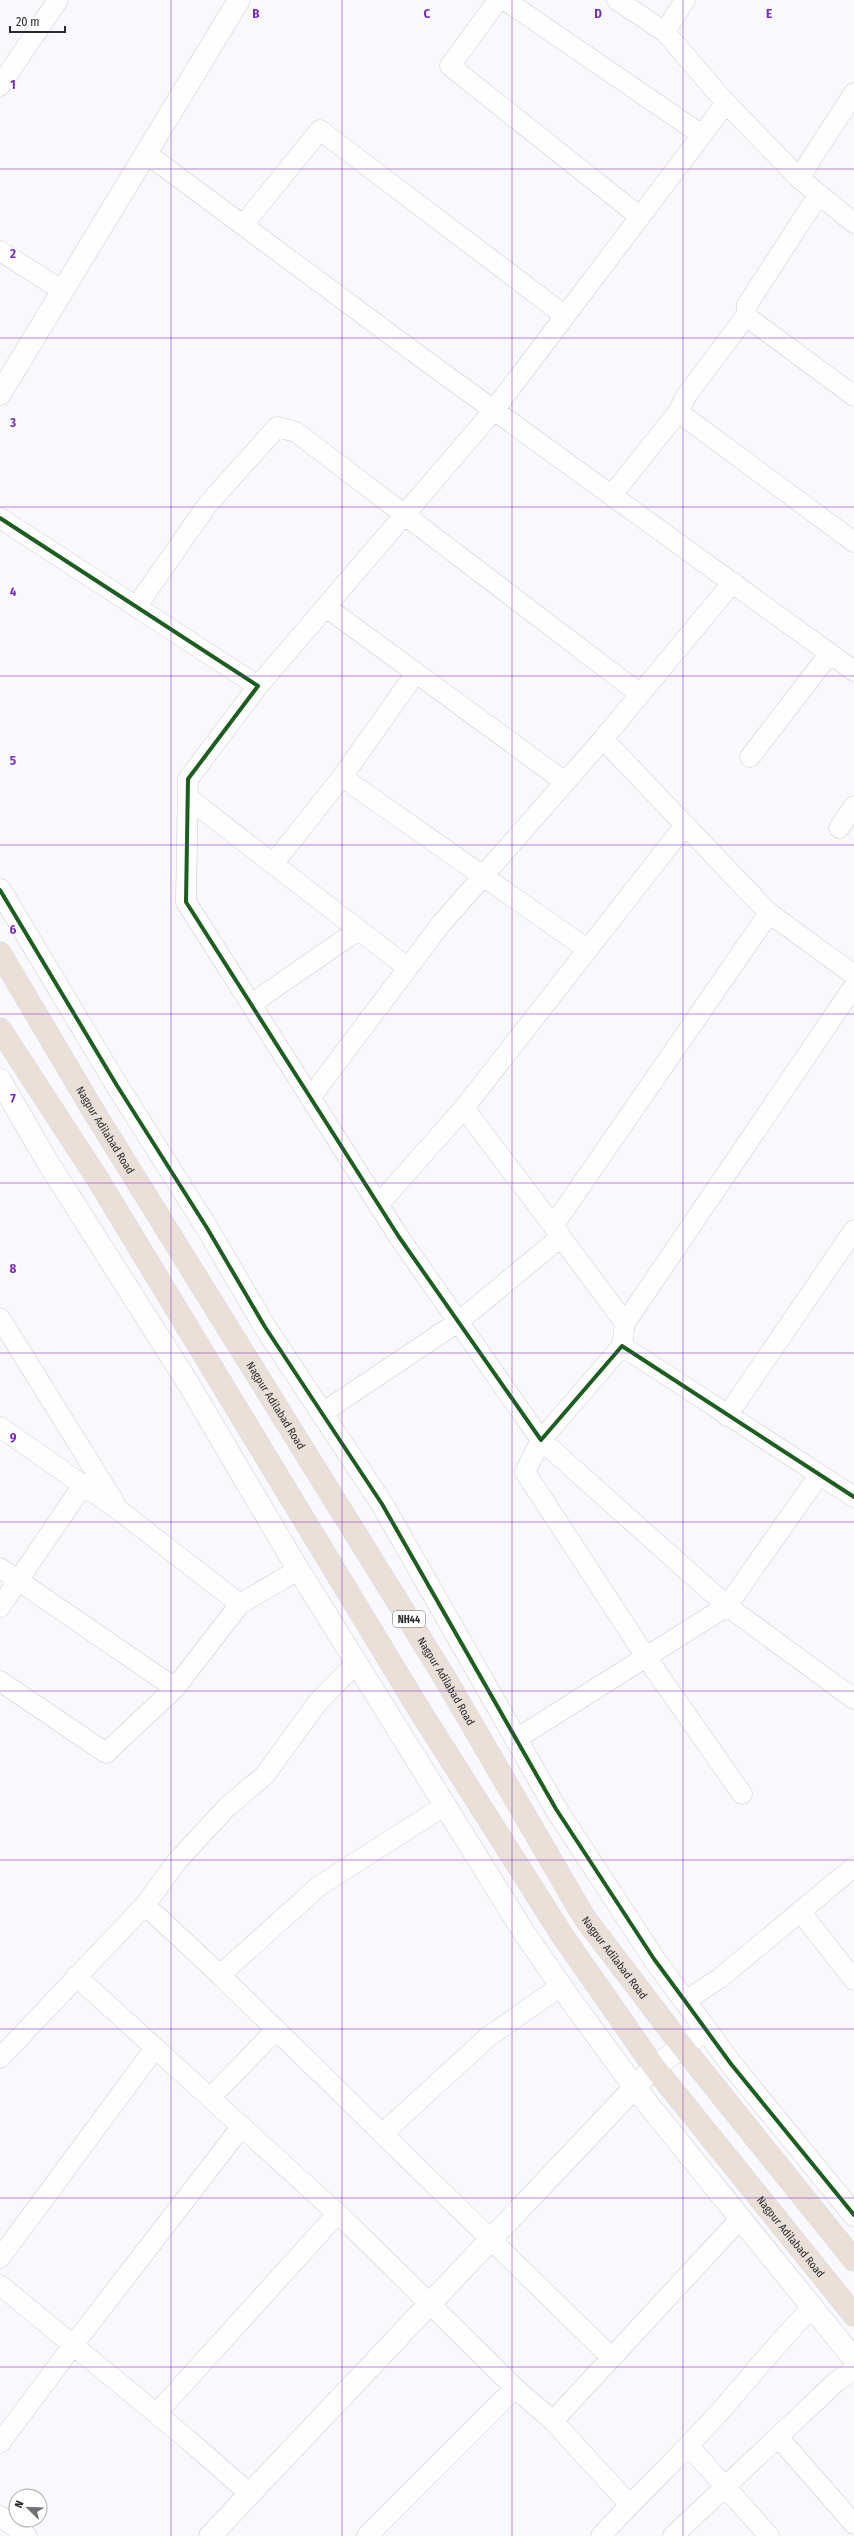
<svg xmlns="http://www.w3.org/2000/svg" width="854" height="2536" font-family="'Fira Sans Condensed',sans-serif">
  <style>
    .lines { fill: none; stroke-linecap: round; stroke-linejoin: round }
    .minor-casing { stroke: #cacacf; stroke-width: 21 }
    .tertiary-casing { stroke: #cacacf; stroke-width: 23 }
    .trunk-casing { stroke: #d6d6d8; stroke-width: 23 }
    .minor { stroke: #fefeff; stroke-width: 20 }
    .tertiary { stroke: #fefeff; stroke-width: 22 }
    .trunk { stroke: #eae0d8; stroke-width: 22 }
    .cycleway-casing { stroke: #fff; stroke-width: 6 }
    .cycleway { stroke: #1b5e20; stroke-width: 4 }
    .grid { fill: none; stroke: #7b2cbf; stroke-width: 1; stroke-opacity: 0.55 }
    .labels { text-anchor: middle; stroke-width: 3; stroke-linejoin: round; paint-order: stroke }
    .shield { fill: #fff; stroke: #69696c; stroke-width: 1 }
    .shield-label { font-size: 10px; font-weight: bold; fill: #29292d }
    .street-label { font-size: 11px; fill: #29292d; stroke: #fff }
    .grid-label { font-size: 13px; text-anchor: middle; font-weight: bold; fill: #7b2cbf; stroke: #fff; stroke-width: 3; stroke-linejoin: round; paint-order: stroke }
  </style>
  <rect width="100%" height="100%" fill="#f8f8fd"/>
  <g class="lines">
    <g class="minor-casing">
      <path id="minor" d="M498 0 450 66 639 216
        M505 0 702 135
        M665 32 685 0
        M0 86 58 0
        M726 103 799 178 854 223
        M147 154 422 358 854 671
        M799 178 854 93
        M243 225 320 130 564 315
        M0 251 63 291
        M746 316 854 396
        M678 412 854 542
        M612 495 678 412 686 396 746 316 747 305 819 194
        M0 518 258 686 188 779 186 902 399 1237 541 1440 622 1346 854 1497
        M733 582 603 739 769 913
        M136 607 208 504 277 427 296 432 640 694
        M326 607 565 782
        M258 686 494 410 726 103 665 32 617 0
        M750 757 830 653
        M342 777 587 949
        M188 798 408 968
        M839 828 854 806
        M273 864 342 777 415 674
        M251 1004 358 930
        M310 1098 441 924 603 739
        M464 1108 685 825
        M378 1205 464 1108 560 1235
        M553 1226 769 913 854 975
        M0 1318 115 1503
        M625 1323 854 986
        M322 1413 458 1322 561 1237 625 1323 622 1346
        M727 1416 854 1230
        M0 1427 120 1511 240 1604 298 1570
        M0 1568 175 1688
        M0 1607 83 1485
        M0 1681 106 1753 175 1688 240 1604
        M516 1739 727 1606 819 1475
        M742 1794 646 1657 525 1472 541 1440 727 1606 854 1699
        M145 1905 220 1975 612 2358
        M800 1911 854 1980
        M220 1975 319 1886 444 1806
        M76 1976 351 2226 515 2388 553 2421 629 2504
        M685 2001 720 1978 854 1867
        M0 2058 145 1905 178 1860 227 1807 265 1775 318 1702 356 1663
        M210 2098 276 2030
        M382 2134 488 2037 561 1986
        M0 2258 155 2048
        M0 2285 186 2438 250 2494
        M157 2413 337 2214
        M553 2421 740 2219
        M778 2437 854 2524
        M0 2443 74 2344 242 2126
        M688 2445 769 2536
        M0 2516 27 2536
        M367 2536 515 2388
        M601 2536C638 2495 678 2458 715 2417 748 2381 777 2342 812 2308
        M673 2536 837 2381 854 2370"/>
    </g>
    <g class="tertiary-casing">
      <path id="tertiary" d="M0 394 239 0
        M0 890 116 1084 207 1228 265 1327 382 1504 556 1809 654 1959 685 2001 731 2064 854 2215
        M0 1080 47 1161 188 1383 290 1556 523 1931 570 1999 635 2088 854 2359
        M210 2536 654 2067 706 2030"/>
    </g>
    <g class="trunk-casing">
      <g id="trunk">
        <path id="s1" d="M0 953 94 1112 445 1678 584 1917 682 2046 854 2260"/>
        <path id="s2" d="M0 1029 97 1178 420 1711 562 1935 654 2067 854 2315"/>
      </g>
    </g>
    <use href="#minor" class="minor"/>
    <use href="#tertiary" class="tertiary"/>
    <use href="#trunk" class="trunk"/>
    <g class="cycleway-casing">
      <path id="cycleway" d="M0 518 258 686 188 779 186 902 399 1237 541 1440 622 1346 854 1497
        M0 890 116 1084 207 1228 265 1327 382 1504 556 1809 654 1959 685 2001 731 2064 854 2215"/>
    </g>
    <use href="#cycleway" class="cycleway"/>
  </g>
  <path class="grid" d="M171 0V2536M342 0V2536M512 0V2536M683 0V2536M0 169H854M0 338H854M0 507H854M0 676H854M0 845H854M0 1014H854M0 1183H854M0 1353H854M0 1522H854M0 1691H854M0 1860H854M0 2029H854M0 2198H854M0 2367H854"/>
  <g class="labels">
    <rect class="shield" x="393" y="1611" width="32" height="16" rx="3"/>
    <g class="shield-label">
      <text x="409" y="1623">NH44</text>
    </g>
    <g class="street-label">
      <text dy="4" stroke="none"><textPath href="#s1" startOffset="206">Nagpur Adilabad Road</textPath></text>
      <text dy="4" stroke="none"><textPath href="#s1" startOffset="530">Nagpur Adilabad Road</textPath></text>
      <text dy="4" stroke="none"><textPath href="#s1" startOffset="854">Nagpur Adilabad Road</textPath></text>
      <text dy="4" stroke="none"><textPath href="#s1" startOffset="1178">Nagpur Adilabad Road</textPath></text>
      <text dy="4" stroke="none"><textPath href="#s2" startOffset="1445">Nagpur Adilabad Road</textPath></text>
    </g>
  </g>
  <g class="grid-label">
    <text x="256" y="18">B</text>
    <text x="427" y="18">C</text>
    <text x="598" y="18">D</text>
    <text x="769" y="18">E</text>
    <text x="13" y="89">1</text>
    <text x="13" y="258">2</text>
    <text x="13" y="427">3</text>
    <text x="13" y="596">4</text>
    <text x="13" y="765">5</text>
    <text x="13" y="934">6</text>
    <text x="13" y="1103">7</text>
    <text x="13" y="1273">8</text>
    <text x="13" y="1442">9</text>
  </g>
  <g transform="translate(28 2508) rotate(293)"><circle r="19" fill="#ffffff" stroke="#a9a9ab"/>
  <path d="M0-3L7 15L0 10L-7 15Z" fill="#717176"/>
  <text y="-6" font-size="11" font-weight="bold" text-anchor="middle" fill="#29292d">N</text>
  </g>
  <path d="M10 26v6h55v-6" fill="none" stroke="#29292d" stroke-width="2"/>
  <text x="16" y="26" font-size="12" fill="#29292d" stroke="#ffffff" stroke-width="3" paint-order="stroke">20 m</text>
</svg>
